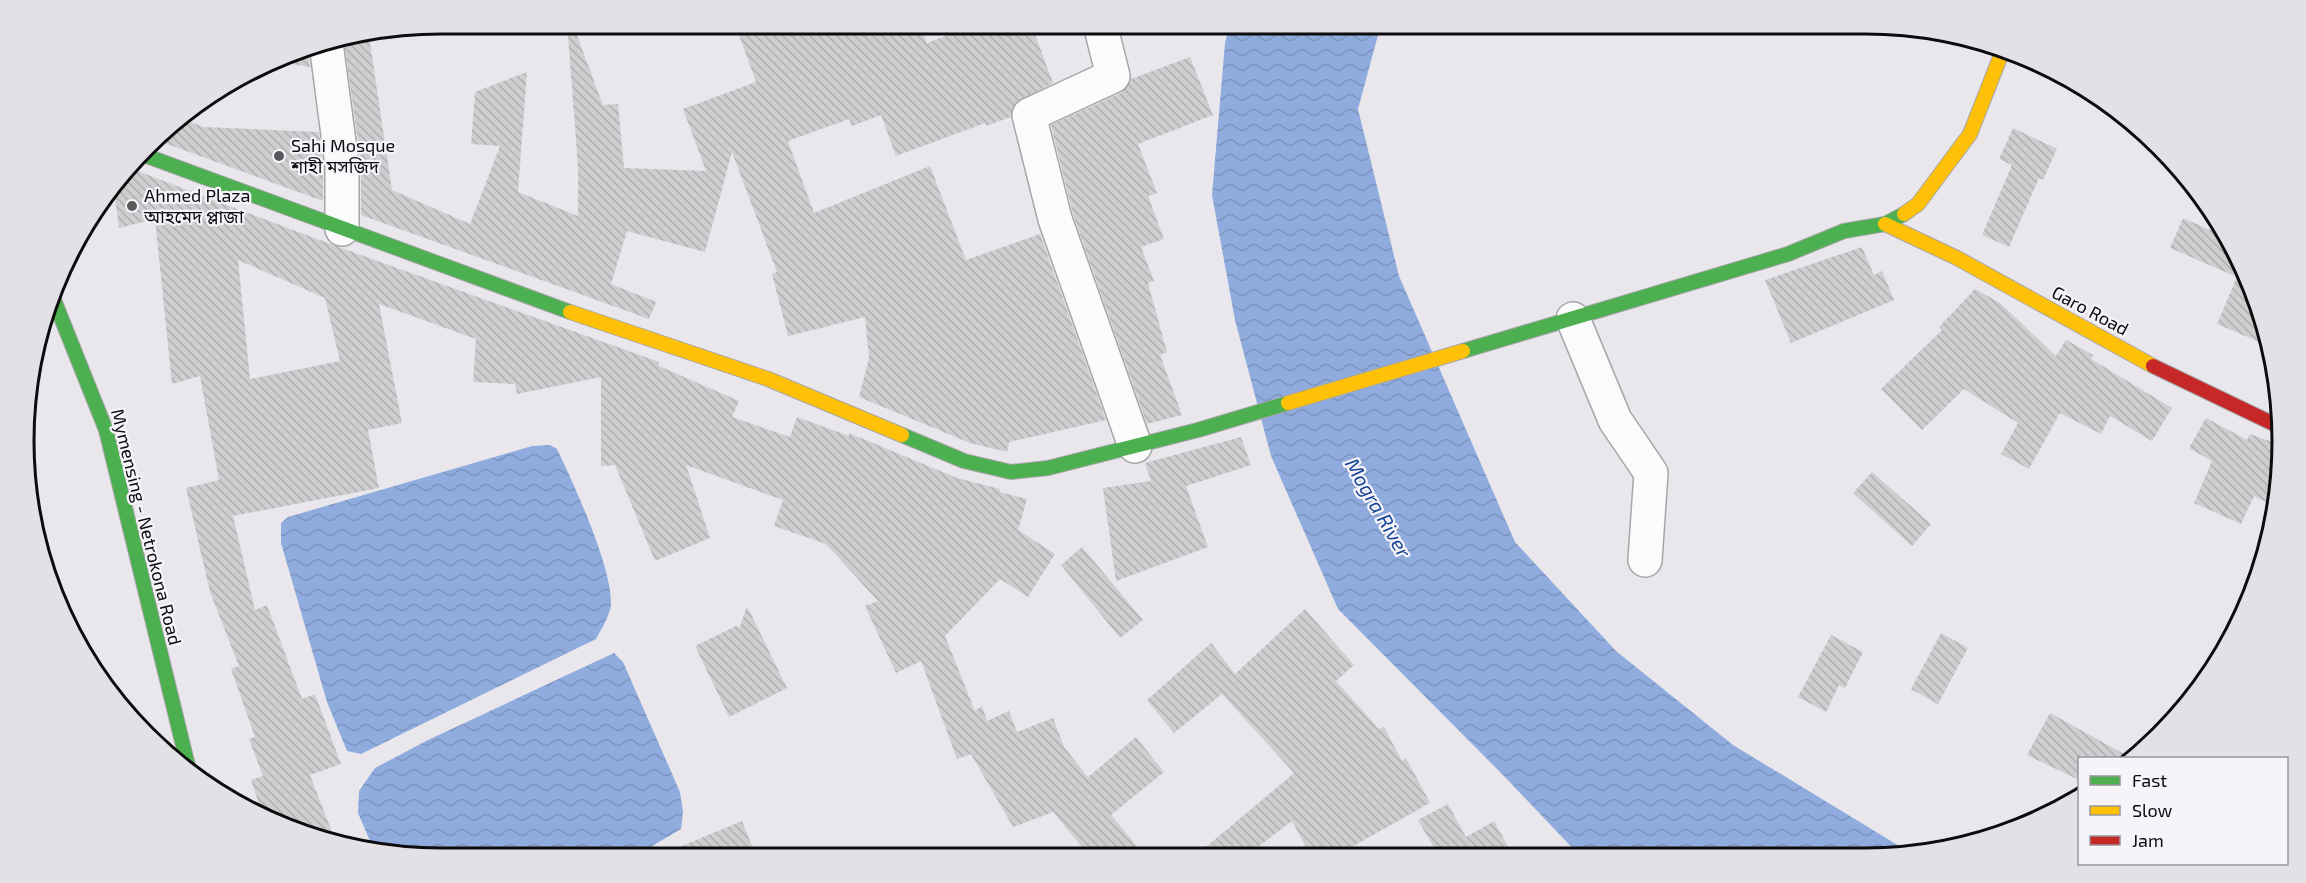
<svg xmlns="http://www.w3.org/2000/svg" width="2306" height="883" font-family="'Exo 2','Noto Sans Bengali',sans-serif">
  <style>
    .water { fill: url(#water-waves) }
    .building { fill: url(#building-back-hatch); fill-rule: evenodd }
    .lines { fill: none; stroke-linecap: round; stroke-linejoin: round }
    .street-casing { stroke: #a6a5a7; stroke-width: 36 }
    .fast-casing { stroke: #a6a5a7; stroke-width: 16 }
    .slow-casing { stroke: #a6a5a7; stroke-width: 16 }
    .jam-casing { stroke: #a6a5a7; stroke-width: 16 }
    .street { stroke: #fcfbfc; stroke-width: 33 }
    .fast { stroke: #4caf50; stroke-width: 14 }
    .slow { stroke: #ffc107; stroke-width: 14 }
    .jam { stroke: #c62828; stroke-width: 14 }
    .poi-dot { fill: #59585b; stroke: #f6f3f9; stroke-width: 2 }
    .labels { text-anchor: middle; stroke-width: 4.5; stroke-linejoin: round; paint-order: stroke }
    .poi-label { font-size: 18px; fill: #0c0b0d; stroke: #f6f3f9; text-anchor: start }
    .street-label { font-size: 18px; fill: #0c0b0d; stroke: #f6f3f9 }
    .water-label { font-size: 20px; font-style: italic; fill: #144495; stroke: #f6f3f9 }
    .rim { fill: none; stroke: #0c0b0d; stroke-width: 3 }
  </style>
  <defs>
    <pattern id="water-waves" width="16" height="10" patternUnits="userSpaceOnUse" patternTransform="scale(1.5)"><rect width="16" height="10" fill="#90acde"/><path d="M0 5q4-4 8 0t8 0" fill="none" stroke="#7b93bd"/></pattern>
    <pattern id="building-back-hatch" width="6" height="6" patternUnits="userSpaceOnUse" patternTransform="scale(1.5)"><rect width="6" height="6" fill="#cfcdd0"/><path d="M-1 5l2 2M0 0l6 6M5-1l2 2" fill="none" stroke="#b1afb1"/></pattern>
  </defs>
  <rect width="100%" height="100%" fill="#e9e7eb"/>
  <path class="water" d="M1230 24H1381L1358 109 1399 276 1515 542 1616 651 1733 745 1914 855 1580 856 1503 775 1338 609 1271 456 1235 320 1212 195 1225 43Z
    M550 445 557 449C572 480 618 579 610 610 607 620 601 630 596 639L361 754 347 751 327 702 281 543V523L288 517 532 446Z
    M614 653 623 662 680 792 683 812 681 829 630 859H442L374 850 358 813 359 791 375 768 428 740Z"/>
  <path class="building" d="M735 24H880L884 36 920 24 927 43 977 24H1031L1053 83 1015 103 1011 117 986 126 985 123 896 156 881 115 852 126 849 119 788 141 814 213 930 166 966 260 1040 234 1106 420 1009 442 1007 452 970 443 859 397 869 358 865 317 788 336 772 274 777 272 732 152 705 252 627 231 611 284 656 302 649 319 361 215V163L344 40 369 36 392 190 470 224 500 146 471 144 475 92 527 72 518 192 578 216V167L568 35 576 33 603 105 618 104 624 168 706 171 683 109 756 82Z
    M307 46 310 67 275 61Z
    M1190 57 1213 115 1138 144 1157 193 1148 196 1164 239 1141 247 1154 281 1148 283 1167 352 1160 355 1182 415 1147 424 1073 214 1051 125 1121 93 1131 79Z
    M180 118 204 127 319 132 323 166V201L156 140 166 127Z
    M2013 128 2057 149 2043 180 2039 178 2009 247 1982 235 2012 165 1999 159Z
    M132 169 333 245 659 362V366L739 401 732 417 790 437 797 417 849 436V433L957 478 1000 489V492L1027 499 1018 530 1055 554 1028 597 1000 579 945 636 975 711 982 706 987 721 1009 711 1017 732 1053 718 1064 747 1088 777 1136 737 1164 772 1111 815 1146 857H1090L1053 812 1013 827 971 754 957 759 921 661 896 673 865 606 878 601 826 544 774 526 783 500 686 465 710 538 655 561 615 465 601 466V377L517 394 515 384 473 382 476 339 379 304 402 423 368 430 379 488 233 516 255 610 267 605 302 699 315 694 341 764 310 775 337 845 264 819 251 780 263 776 249 739 255 737 231 669 239 666 210 592 186 488 219 480 200 376 172 384 155 219 119 228 114 191ZM238 260 325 298 340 361 250 379Z
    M2183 218 2228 238 2260 308 2269 346 2217 324 2237 277 2170 248Z
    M1862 247 1874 275 1882 271 1894 300 1791 343 1765 280Z
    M1975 289 2000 303 2056 356 2066 340 2093 355 2091 359 2172 408 2152 441 2110 416 2101 434 2060 413 2029 469 2001 454 2018 423 1964 389 1922 430 1881 389 1942 330 1939 327Z
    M2206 418 2247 440 2250 434 2280 445 2281 469 2275 506 2254 496 2241 524 2194 503 2212 461 2189 448Z
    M1241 437 1251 465 1186 486 1208 547 1116 581 1103 488 1151 481 1145 463Z
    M1872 472 1931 524 1912 546 1853 493Z
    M1082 547 1143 620 1120 638 1061 565Z
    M747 606 787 688 729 717 695 646 738 625 739 629Z
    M1305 609 1354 665 1336 681 1379 729 1384 727 1402 761 1406 758 1430 803 1334 857H1311L1292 821 1245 857H1194L1294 773 1222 694 1174 733 1147 700 1211 643 1235 674Z
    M1941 633 1968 648 1938 704 1911 689Z
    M1831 635 1863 652 1845 688 1839 685 1826 712 1798 697Z
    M2050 713 2133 759H2079V780L2027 755Z
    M1448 804 1466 837 1494 821 1513 856 1430 857 1437 853 1418 820Z
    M742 821 757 858H653Z"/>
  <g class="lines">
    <g class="street-casing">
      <path id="street" d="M1100 24 1113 76 1029 115 1055 219 1135 446
        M326 43 342 165V229
        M1573 319 1615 420 1651 473 1645 560"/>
    </g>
    <g class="fast-casing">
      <path id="fast" d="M144 155 570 312
        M52 295 106 430 190 774
        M1463 351 1788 254 1844 231 1885 224 1904 214
        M902 435 964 461 1011 472 1048 468 1198 430 1288 403"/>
    </g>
    <g class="slow-casing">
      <path id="slow" d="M1904 214 1918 204 1970 134 2003 50
        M1885 224 1957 258 2153 366
        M570 312 768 379 902 435
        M1288 403 1463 351"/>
    </g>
    <g class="jam-casing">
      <path id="jam" d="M2153 366 2280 427"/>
    </g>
    <use href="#street" class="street"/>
    <use href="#fast" class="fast"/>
    <use href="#slow" class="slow"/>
    <use href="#jam" class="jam"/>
  </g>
  <g class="poi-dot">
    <circle cx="279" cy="156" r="6"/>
    <circle cx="132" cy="206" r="6"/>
  </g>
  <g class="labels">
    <g class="poi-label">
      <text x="291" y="152">Sahi Mosque<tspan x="291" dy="21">শাহী মসজিদ</tspan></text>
      <text x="144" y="202">Ahmed Plaza<tspan x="144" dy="21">আহমেদ প্লাজা</tspan></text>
    </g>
    <g class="street-label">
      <text transform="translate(2090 311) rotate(28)" y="6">Garo Road</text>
      <text transform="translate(146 527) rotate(76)" y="6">Mymensing - Netrokona Road</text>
    </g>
    <g class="water-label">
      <text transform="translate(1378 508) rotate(60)" y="7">Mogra River</text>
    </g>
  </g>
  <path d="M0 0H2306V883H0ZM441 34H1865A407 407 0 0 1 2272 441V441A407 407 0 0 1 1865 848H441A407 407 0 0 1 34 441V441A407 407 0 0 1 441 34Z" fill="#e3e0e6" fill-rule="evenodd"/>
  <path class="rim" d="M441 34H1865A407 407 0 0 1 2272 441V441A407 407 0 0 1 1865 848H441A407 407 0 0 1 34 441V441A407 407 0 0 1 441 34Z"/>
  <rect x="2078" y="757" width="210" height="108" fill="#f6f3f9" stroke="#98969b" stroke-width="1.5"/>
  <rect x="2090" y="776" width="30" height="9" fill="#4caf50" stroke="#98969b" stroke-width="1.5"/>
  <text x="2132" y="787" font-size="18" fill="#0c0b0d">Fast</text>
  <rect x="2090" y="806" width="30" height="9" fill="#ffc107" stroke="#98969b" stroke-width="1.5"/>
  <text x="2132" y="817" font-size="18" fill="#0c0b0d">Slow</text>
  <rect x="2090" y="836" width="30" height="9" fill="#c62828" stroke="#98969b" stroke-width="1.5"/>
  <text x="2132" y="847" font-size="18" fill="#0c0b0d">Jam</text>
</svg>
